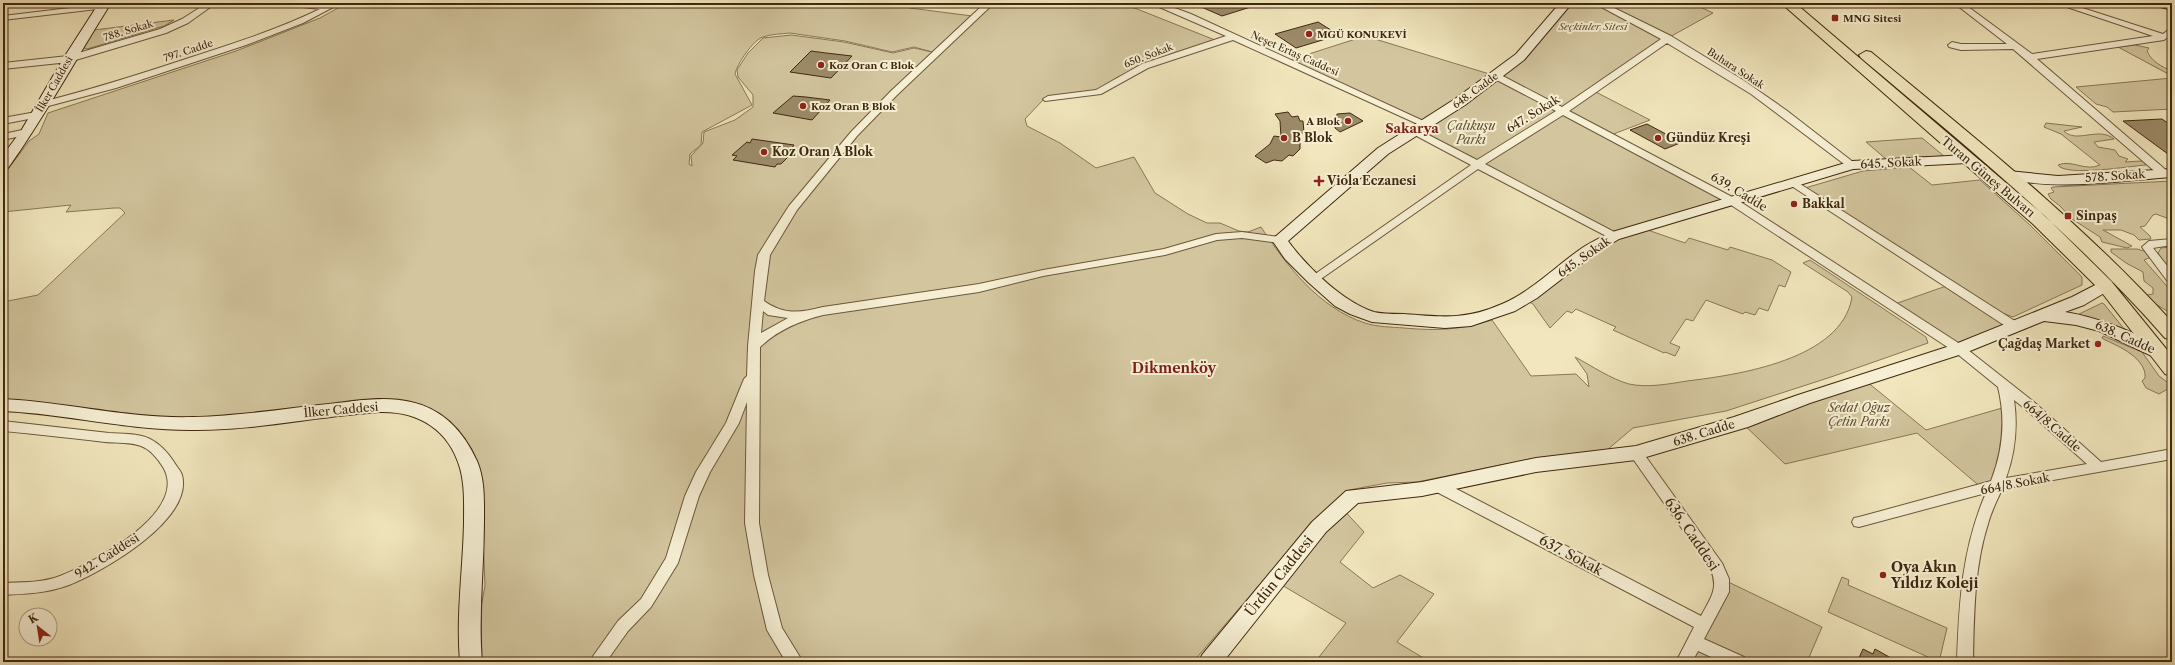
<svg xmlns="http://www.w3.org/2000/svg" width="2175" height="665" font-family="'Libre Caslon Text',serif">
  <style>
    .green { fill: #d3c69f; stroke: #8a7756; fill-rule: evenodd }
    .building { fill: #9c8b69; stroke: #40280e }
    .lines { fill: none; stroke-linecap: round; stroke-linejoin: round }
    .street-casing { stroke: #6c583a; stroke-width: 2 }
    .secondary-casing { stroke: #40280e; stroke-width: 2 }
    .primary-casing { stroke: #40280e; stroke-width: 2 }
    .street { fill: #f6efd4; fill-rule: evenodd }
    .secondary { fill: #f6efd4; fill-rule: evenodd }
    .primary { fill: #f1e6bd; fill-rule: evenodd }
    .poi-dot { fill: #8f2418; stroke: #f6efd4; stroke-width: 1.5 }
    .labels { text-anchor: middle; stroke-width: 4; stroke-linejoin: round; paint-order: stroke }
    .far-poi-label { font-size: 10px; font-weight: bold; fill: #40280e; stroke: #f6efd4; text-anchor: start }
    .far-park-label { font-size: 10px; font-style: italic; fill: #655032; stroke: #f6efd4 }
    .far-street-label { font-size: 10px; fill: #40280e; stroke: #f6efd4 }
    .street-label { font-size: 12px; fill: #40280e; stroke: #f6efd4 }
    .park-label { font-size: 12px; font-style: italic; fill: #655032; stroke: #f6efd4 }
    .poi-label { font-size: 12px; font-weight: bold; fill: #40280e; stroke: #f6efd4; text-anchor: start }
    .far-district-label { font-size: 13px; font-weight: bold; fill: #7a1f14; stroke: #f6efd4 }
    .quarter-label { font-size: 14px; font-weight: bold; fill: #7a1f14; stroke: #f6efd4 }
    .near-street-label { font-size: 14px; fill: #40280e; stroke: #f6efd4 }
    .near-poi-label { font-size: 14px; font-weight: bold; fill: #40280e; stroke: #f6efd4; text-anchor: start }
  </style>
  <rect width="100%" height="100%" fill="#f1e6bd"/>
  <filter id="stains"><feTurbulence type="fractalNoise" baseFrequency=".005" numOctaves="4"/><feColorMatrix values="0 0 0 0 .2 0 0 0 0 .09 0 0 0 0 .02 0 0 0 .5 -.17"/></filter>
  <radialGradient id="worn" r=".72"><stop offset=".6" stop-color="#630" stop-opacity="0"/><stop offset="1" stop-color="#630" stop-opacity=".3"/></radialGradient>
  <path class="green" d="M347 3H893L910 8 972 16 998 3H1122L1215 40 1140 67 1118 77 1093 93 1043 100 1025 119 1027 126 1060 143 1096 168 1134 157 1155 193 1188 214 1207 223H1220L1239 231 1248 232 1261 227C1287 266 1319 308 1365 323 1377 327 1392 327 1404 328 1438 331 1460 330 1492 320L1531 376 1576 374 1589 387 1587 374 1575 357C1592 366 1611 379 1629 384 1647 388 1669 384 1687 381 1737 375 1842 360 1852 297L1848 292 1803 263 1810 260 1926 337 1928 343 1831 377 1726 411 1633 428 1607 450 1530 459 1417 482 1387 483 1349 490 1316 519 1193 662H479L478 624 485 586 483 533 469 453 416 408 162 420 3 400V302L38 295 125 213 120 208H114L66 212 71 205 3 212V176L29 141 39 134 48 113 236 51 320 18ZM790 33 845 41 892 52 914 47 936 53 914 48 893 53 844 42 791 35 763 38 748 53 737 70 738 77 753 95V107L735 120 704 132 703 143 691 156 692 166 689 164 690 154 701 145 702 132 752 105 735 74C737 64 753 40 763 37 771 34 782 34 790 33Z
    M1566 3H1692L1713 13 1668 38 1592 90 1650 120 1611 135 1732 201 1642 228 1685 243 1689 238 1728 250 1730 247 1772 260 1791 272 1785 287 1779 285 1768 311 1759 308 1755 315 1745 312 1743 314 1706 300 1693 321 1686 319 1670 343 1680 347 1675 356 1665 352 1664 353 1613 330 1616 327 1576 309 1572 313 1567 311 1550 328 1533 304 1524 299 1613 236 1414 131 1425 124 1287 61 1365 36 1496 76Z
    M174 20 164 26 87 49 82 47 94 30Z
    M2135 45 2149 48 2147 51C2151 61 2162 67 2172 71V76L2118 47Z
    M2172 78V109L2113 112 2107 107 2096 104 2076 87Z
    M2046 123 2082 127 2064 131C2076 144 2099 126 2114 139L2094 142 2098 147 2115 150 2119 156 2128 159 2125 162 2142 161 2147 163 2146 165C2131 166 2065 177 2058 165 2072 159 2085 172 2100 165L2061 134 2044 127Z
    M1922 138 1944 156 1886 159 1866 142Z
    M1909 167 1932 185 1980 180 2030 225 2082 277V285L2013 317C1984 308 1963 288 1937 272 1894 243 1849 216 1805 188L1863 171Z
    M2172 181V220L2156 214 2153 215 2145 226 2140 227 2150 236 2151 239 2139 240 2134 235 2121 230H2103L2132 246 2127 248 2102 242 2100 237 2072 219 2060 206 2051 199 2048 194 2054 192 2051 188 2053 187Z
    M2172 247V275L2158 253 2161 248Z
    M2111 249H2137L2144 251 2151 257 2144 260 2172 292V314L2149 300 2147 295 2153 294V288L2144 281 2143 272 2126 263 2111 252Z
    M1949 285 2014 326 1959 349 1892 305Z
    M2102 303 2104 304 2125 330 2082 316 2079 314Z
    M2103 336 2142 352 2159 376 2171 385V387L2159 394 2146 388 2142 381 2145 378C2147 359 2119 346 2105 340L2102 338Z
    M1866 381 1926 430 2009 406 1997 485 1983 489 1917 433 1785 464 1741 422Z
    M1340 506 1364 532 1340 562 1373 588 1400 575 1434 594 1397 642 1430 662H1315L1346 623 1275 581Z
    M1842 577 1849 580 1848 585 1947 628 1939 662 1828 612Z
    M1722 579 1822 627 1807 662H1684Z"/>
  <path class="building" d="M1192 3H1257V5L1222 16Z
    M1318 22 1339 35 1296 48 1275 34Z
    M811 51 826 53 852 56 831 78 790 72Z
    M793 96 806 97 830 100 812 120 773 113Z
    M1288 112 1292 117 1298 116 1300 121H1303L1304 133H1300V149L1293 156 1289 155 1282 161 1274 160 1266 163 1255 156 1270 144 1274 136 1281 137 1280 121 1275 114Z
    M1350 113 1363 121 1340 132 1335 128 1337 114Z
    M2162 119 2172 126V157L2123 121Z
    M1647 124 1664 133 1680 143 1665 149 1630 130Z
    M752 139 794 145 791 149 795 150 781 164H777L775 167 733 160 737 156 732 155 747 142 750 143Z
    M1863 649 1873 654 1875 649 1898 662H1857Z"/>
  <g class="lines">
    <g class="street-casing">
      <path id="street" d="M207 3H216L188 23 166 33 69 62 3 69V63L68 56 160 29 182 19Z
        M282 3H341L303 23 246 45 116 88 41 108 36 105 38 103C90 90 141 74 192 57 235 43 279 29 320 9L286 5Z
        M985 3H994L897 95 857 136 797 210 770 255 764 301C784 315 800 313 823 307L979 284 1043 270 1164 249 1216 234 1242 232 1280 237 1285 240 1280 243 1242 238 1217 240 1165 255 1043 276 979 292 823 315C799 321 778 330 760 347L759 523 768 575 782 628 803 662H786L767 630 754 575 745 523 747 402 739 423 710 472 699 496 678 563 651 607 628 631 606 662H589L618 621 641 599 666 558 685 496 696 472 726 423 744 379 747 376 748 346 755 271 758 255 771 234 789 206 851 132 891 91ZM763 311 768 315 788 318 761 333Z
        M1150 3H1161L1191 14 1430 124 1428 126H1422L1233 40 1148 68 1101 94 1045 101 1043 99 1048 96 1096 90 1142 64 1226 36Z
        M1594 3H1604L1671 36 1743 80 1786 110 1857 165 1856 167H1848L1751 94 1667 43 1569 111 1736 199 1963 346 2034 402 2101 462 2172 449V459L2002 489C1997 501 1991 512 1988 524 1974 567 1974 617 1973 662H1957C1959 603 1962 548 1986 493L1859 527 1854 526 1852 522 1854 518 1859 517 1991 481C2003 450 2006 420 1998 387L1955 352 1728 203 1563 115 1485 164 1618 234 1619 236 1618 238H1610L1478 169 1318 281H1310L1308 279 1471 165 1411 133V129H1417L1477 160 1556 111 1493 78V74H1499L1562 107 1661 39ZM2014 400 2024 408 2087 464 2006 478C2015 453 2018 427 2014 400Z
        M1954 3H1963L2032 54 2153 36 2055 3H2067L2163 34 2172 27V34L2164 40 2037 59 2167 171V175H2159L2013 49 1961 50 1949 47 1948 45 1952 42 1961 44H2007Z
        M103 4 107 6 106 8 3 20V16Z
        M36 112 39 113V117L3 124V118Z
        M27 129 32 132 30 134 3 140V134Z
        M1794 180 2018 323 2020 326 2018 329H2010L1790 185V181Z
        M2172 239V245L2153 248 2172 272V283L2168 282 2142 247 2149 241Z
        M3 421C38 425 73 429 109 433 122 434 139 433 150 439 160 444 168 453 174 462 176 466 181 471 182 475 194 520 102 572 69 585 48 593 25 594 3 595V583C22 582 42 583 60 576 93 563 190 512 163 467 158 459 150 449 141 446 131 442 116 443 105 442 71 438 37 434 3 431Z
        M1636 448 1641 450 1722 563 1729 579V592L1704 639 1744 657 1746 662H1722L1698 651 1692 662H1676L1694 627 1433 490 1431 486 1433 482H1443L1701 616C1710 599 1719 589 1711 570L1631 456 1629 453 1631 450Z"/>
    </g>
    <g class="secondary-casing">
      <path id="secondary" d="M99 3H111C76 58 46 115 8 168L3 169V155L21 131 63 59Z
        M1560 3H1572L1524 60 1465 105 1388 154 1288 241C1307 267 1343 302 1374 312 1383 314 1395 314 1404 314 1443 317 1466 320 1502 304 1532 291 1556 266 1582 248 1591 242 1600 238 1609 233L1852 161 1967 155 1974 159 1967 163 1853 169 1619 239 1594 254 1537 298 1515 311 1471 326 1445 328 1372 322 1350 314 1335 306 1308 282 1285 259 1272 240 1275 237 1378 148 1455 99 1516 54Z
        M2151 3H2172V10L2153 5Z
        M2172 169V177C2117 181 2057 191 2003 178L2001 175 2003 172 2008 171 2058 176Z
        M2105 280 2111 281 2113 285 2111 289 2084 305 2065 312C2101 318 2134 332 2166 349L2169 353 2166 357 2160 359 2154 357 2099 331 2076 325 2044 321 1965 353 1810 403 1748 427 1636 460 1536 472 1422 496 1358 503 1326 532 1223 662H1199L1202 655 1312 522 1346 491 1422 482 1536 458 1636 446 1734 417 1798 395 1953 345 2072 297Z
        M3 399C66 402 129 419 193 417 242 416 289 408 337 403 361 400 388 396 411 402 443 409 464 432 477 461 485 480 484 501 484 521 484 568 478 615 482 662H460C456 616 463 569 464 523 464 505 465 486 460 468 449 430 419 411 380 412 317 416 254 431 190 430 127 430 66 414 3 411Z"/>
    </g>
    <g class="primary-casing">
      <path id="primary" d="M1781 3H1795L2045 216 2111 281 2172 356V376L2165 374 2099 289 2033 224Z
        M1866 51 1871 52C1975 138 2081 222 2172 322V340L2165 338C2074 234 1967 147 1861 58L1859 55Z"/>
    </g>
    <use href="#street" class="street"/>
    <use href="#secondary" class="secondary"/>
    <use href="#primary" class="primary"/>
  </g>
  <g class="poi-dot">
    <rect x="1831" y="14" width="8" height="8" rx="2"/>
    <circle cx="1309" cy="34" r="4"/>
    <circle cx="821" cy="65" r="4"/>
    <circle cx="803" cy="106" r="4"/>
    <circle cx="1348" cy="121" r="4"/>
    <circle cx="1284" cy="138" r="4"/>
    <circle cx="1658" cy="138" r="4"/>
    <circle cx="764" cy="152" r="4"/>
    <path d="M1317 175h4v4h4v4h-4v4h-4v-4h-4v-4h4z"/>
    <circle cx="1794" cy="204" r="4"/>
    <rect x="2064" y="212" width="8" height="8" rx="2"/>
    <circle cx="2098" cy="344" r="4"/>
    <circle cx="1883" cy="575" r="4"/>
  </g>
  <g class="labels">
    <g class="far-poi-label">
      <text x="1843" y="22">MNG Sitesi</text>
      <text x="1317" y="38">MGÜ KONUKEVİ</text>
      <text x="829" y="69">Koz Oran C Blok</text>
      <text x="811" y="110">Koz Oran B Blok</text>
      <text x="1340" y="125" text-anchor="end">A Blok</text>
    </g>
    <g class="far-park-label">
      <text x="1593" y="30">Seçkinler Sitesi</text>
    </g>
    <g class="far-street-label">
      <text transform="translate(128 30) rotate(-17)" y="4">788. Sokak</text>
      <text transform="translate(188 50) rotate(-18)" y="4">797. Cadde</text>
      <text transform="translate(1295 53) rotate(24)" y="4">Neşet Ertaş Caddesi</text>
      <text transform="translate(1148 55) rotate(-21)" y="4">650. Sokak</text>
      <text transform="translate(1736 68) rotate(33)" y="4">Buhara Sokak</text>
      <text transform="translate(54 84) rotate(-60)" y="4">İlker Caddesi</text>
      <text transform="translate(1475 90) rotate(-36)" y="4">648. Cadde</text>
    </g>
    <g class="street-label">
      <text transform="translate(1533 114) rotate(-32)" y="4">647. Sokak</text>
      <text transform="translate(1891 163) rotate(-3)" y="4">645. Sokak</text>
      <text transform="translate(2115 176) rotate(-4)" y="4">578. Sokak</text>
      <text transform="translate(1988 177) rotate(40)" y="4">Turan Güneş Bulvarı</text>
      <text transform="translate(1739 192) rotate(31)" y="4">639. Cadde</text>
      <text transform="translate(1584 257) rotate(-35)" y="4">645. Sokak</text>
      <text transform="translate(2125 337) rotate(24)" y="4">638. Cadde</text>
      <text transform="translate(341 410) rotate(-5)" y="4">İlker Caddesi</text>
      <text transform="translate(2052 426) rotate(41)" y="4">664/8.Cadde</text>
      <text transform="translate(1704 433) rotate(-17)" y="4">638. Cadde</text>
      <text transform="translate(2015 484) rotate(-11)" y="4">664/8 Sokak</text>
      <text transform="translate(107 556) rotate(-32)" y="4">942. Caddesi</text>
    </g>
    <g class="park-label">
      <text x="1471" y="130">Çalıkuşu<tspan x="1471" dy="14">Parkı</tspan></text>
      <text x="1859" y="412">Sedat Oğuz<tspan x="1859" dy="14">Çetin Parkı</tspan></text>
    </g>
    <g class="poi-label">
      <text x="1292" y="142">B Blok</text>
      <text x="1666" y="142">Gündüz Kreşi</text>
      <text x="772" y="156">Koz Oran A Blok</text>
      <text x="1327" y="185">Viola Eczanesi</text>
      <text x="1802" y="208">Bakkal</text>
      <text x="2076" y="220">Sinpaş</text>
      <text x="2090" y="348" text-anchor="end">Çağdaş Market</text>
    </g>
    <g class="far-district-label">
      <text x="1412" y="133">Sakarya</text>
    </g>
    <g class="quarter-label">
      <text x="1174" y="373">Dikmenköy</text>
    </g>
    <g class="near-street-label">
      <text transform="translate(1692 534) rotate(56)" y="5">636. Caddesi</text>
      <text transform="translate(1571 555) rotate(28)" y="5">637. Sokak</text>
      <text transform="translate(1279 576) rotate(-51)" y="5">Ürdün Caddesi</text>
    </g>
    <g class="near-poi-label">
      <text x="1891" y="572">Oya Akın<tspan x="1891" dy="16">Yıldız Koleji</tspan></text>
    </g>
  </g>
  <rect width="2175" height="665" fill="none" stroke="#f1e6bd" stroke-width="16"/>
  <rect x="4" y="4" width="2167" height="657" fill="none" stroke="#40280e" stroke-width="2"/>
  <rect x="8" y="8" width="2159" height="649" fill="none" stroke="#40280e"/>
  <g transform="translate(38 627) rotate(330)"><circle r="19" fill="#f6efd4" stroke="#ad9f85"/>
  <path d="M0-3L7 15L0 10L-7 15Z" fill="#8f2418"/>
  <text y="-6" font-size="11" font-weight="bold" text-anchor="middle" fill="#40280e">K</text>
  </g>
  <rect width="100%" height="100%" filter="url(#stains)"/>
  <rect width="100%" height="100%" fill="url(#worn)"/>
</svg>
